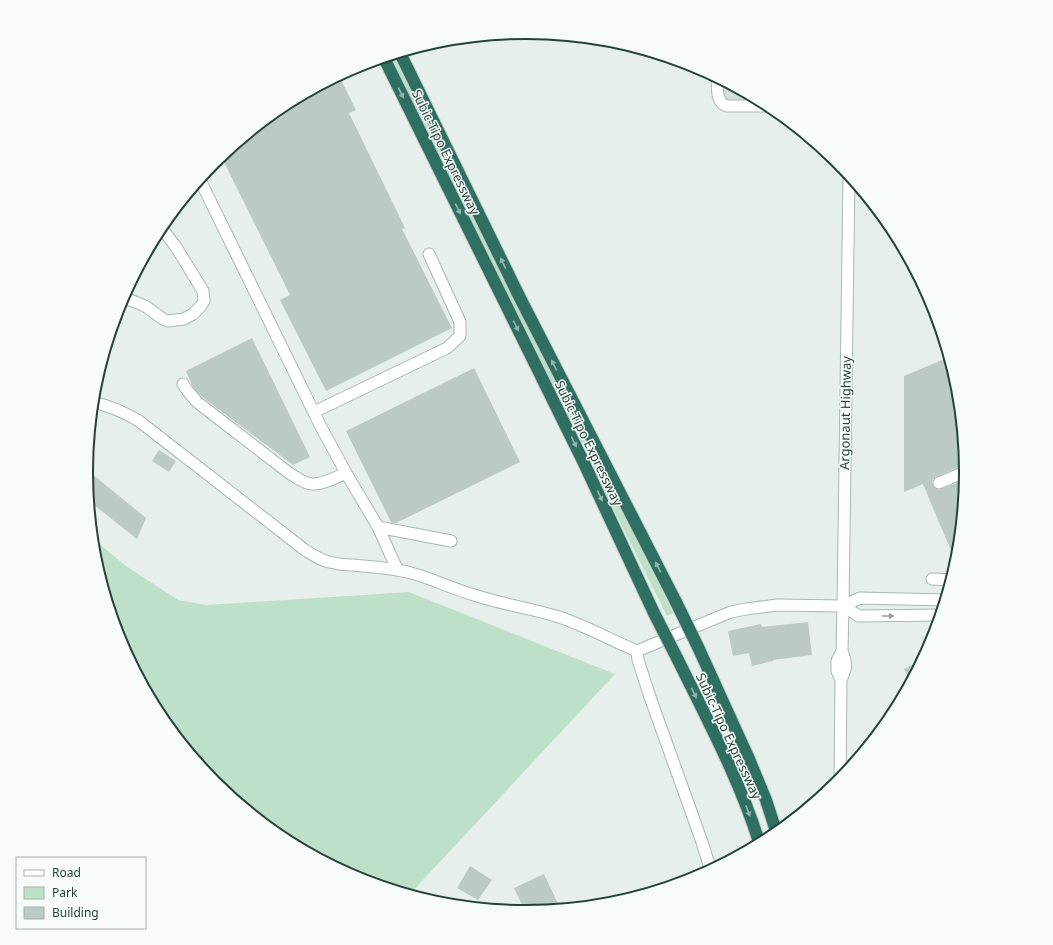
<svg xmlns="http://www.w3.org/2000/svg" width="1053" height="945" font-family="'Noto Sans',sans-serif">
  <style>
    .built { fill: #d4dfda }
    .green { fill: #bfe0c8 }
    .building { fill: #bbcac4 }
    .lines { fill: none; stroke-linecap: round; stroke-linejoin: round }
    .minor-casing { stroke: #a8b8b2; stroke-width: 13 }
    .highway-casing { stroke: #c2cac8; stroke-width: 14 }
    .minor { stroke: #fff; stroke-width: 11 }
    .highway { stroke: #2f6f62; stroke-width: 12 }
    .highway-bridge-casing { stroke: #c2cac8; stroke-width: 14; stroke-linecap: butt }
    .highway-bridge { stroke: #2f6f62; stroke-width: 12 }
    .oneway { fill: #93b5ae }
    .oneway2 { fill: #92a09c }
    .labels { text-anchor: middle; stroke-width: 3; stroke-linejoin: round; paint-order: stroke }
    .street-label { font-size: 13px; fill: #24423a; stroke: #f7fbf9 }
    .rim { fill: none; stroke: #24423a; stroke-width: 2 }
  </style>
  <rect width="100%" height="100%" fill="#e6efeb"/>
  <path class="built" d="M722 80 761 101H722Z"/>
  <path class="green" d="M395 54 583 437 608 487 627 520 673 613 667 616 486 254 390 56Z
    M92 538 126 566 178 600 206 605 409 592 615 674 409 895 358 879 282 839 215 784 160 717 119 641 94 558Z"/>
  <path class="building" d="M339 76 356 110 349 113 405 228 402 229 452 328 326 391 280 300 290 295 221 156 282 106Z
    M252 338 310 457 293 465 202 397 193 387 186 371Z
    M949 357 959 387 966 464 936 477 933 479 932 483 935 488 939 490 966 479 958 559 957 565 923 484 904 492V376Z
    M474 368 520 462 396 523 391 522 346 431Z
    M159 450 176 461 169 472 152 461Z
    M86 469 146 518 137 539 89 501Z
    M808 622 812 655 773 660V661L752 666 749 653 733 656 728 631 761 624 762 627Z
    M924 659 911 682 904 669Z
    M470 866 492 880 478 900 457 888Z
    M544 874 561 910 526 913 514 888Z"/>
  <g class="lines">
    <g class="minor-casing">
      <path id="minor" d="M717 77C718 88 715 102 727 106H772
        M200 180 321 427 346 473 378 527 397 569
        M130 300 145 306 163 319 168 321 184 319 193 314 201 306 204 301 203 291 176 247 161 227
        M183 384 187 390 197 402 289 473C296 477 304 484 312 484 322 485 337 477 346 473
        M93 402C110 406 124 412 139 421L305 550C313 555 320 560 329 562 337 564 345 565 353 565 373 567 392 568 411 573 431 578 450 588 471 594 500 604 530 608 559 617 586 626 611 640 637 651L704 623 731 612 746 609 777 605 843 606 860 598 946 600
        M314 412 447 348 460 336V322L429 254
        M939 483 967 471
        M378 527 451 541
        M932 579 952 580
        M843 606 859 616 941 615
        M637 651 638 660 650 697 702 842 711 871
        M841 680 837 671V661L842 651 843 606 849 175
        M840 781 841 680C847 667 847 664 842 651"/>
    </g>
    <g class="highway-casing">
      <path id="highway" d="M400 53 520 298 676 602
        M384 58 583 461 654 613
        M698 647 749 759 766 800 777 834
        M677 658C707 719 740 780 760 845"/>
    </g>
    <use href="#minor" class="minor"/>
    <use href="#highway" class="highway"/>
    <g class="highway-bridge-casing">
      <path id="highway-bridge" d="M676 602 698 647
        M654 613 677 658"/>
    </g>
    <use href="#highway-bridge" class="highway-bridge"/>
  </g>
  <defs><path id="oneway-solid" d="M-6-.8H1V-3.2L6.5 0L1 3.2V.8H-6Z"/></defs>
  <g class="oneway">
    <use href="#oneway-solid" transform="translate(401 93) rotate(64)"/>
    <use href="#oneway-solid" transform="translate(458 209) rotate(64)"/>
    <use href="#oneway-solid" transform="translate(503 263) rotate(-116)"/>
    <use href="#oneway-solid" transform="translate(516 326) rotate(64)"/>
    <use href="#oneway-solid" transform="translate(554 365) rotate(-117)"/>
    <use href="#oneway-solid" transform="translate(574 442) rotate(64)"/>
    <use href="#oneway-solid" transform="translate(600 496) rotate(65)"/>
    <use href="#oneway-solid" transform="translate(658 567) rotate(-117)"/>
    <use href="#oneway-solid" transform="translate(694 693) rotate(64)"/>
    <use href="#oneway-solid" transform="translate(748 811) rotate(69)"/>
  </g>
  <use class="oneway2" href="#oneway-solid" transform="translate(888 616)"/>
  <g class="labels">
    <g class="street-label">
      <text transform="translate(446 152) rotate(64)" y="5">Subic-Tipo Expressway</text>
      <text transform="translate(845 413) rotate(-89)" y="5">Argonaut Highway</text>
      <text transform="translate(589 443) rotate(64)" y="5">Subic-Tipo Expressway</text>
      <text transform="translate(729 736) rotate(65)" y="5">Subic-Tipo Expressway</text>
    </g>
  </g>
  <path d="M0 0H1053V945H0ZM93 472a433 433 0 1 1 866 0a433 433 0 1 1-866 0Z" fill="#f7fbf9" fill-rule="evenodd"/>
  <path class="rim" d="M93 472a433 433 0 1 1 866 0a433 433 0 1 1-866 0Z"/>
  <rect x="16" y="857" width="130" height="72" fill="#f7fbf9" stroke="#a3b1ad"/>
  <rect x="24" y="870" width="20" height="6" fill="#ffffff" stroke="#a3b1ad"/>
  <text x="52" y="877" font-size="12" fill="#24423a">Road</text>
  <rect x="24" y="887" width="20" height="12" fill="#bfe0c8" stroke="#a3b1ad"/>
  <text x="52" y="897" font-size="12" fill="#24423a">Park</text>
  <rect x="24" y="907" width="20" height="12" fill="#bbcac4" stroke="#a3b1ad"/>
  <text x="52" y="917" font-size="12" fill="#24423a">Building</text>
</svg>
